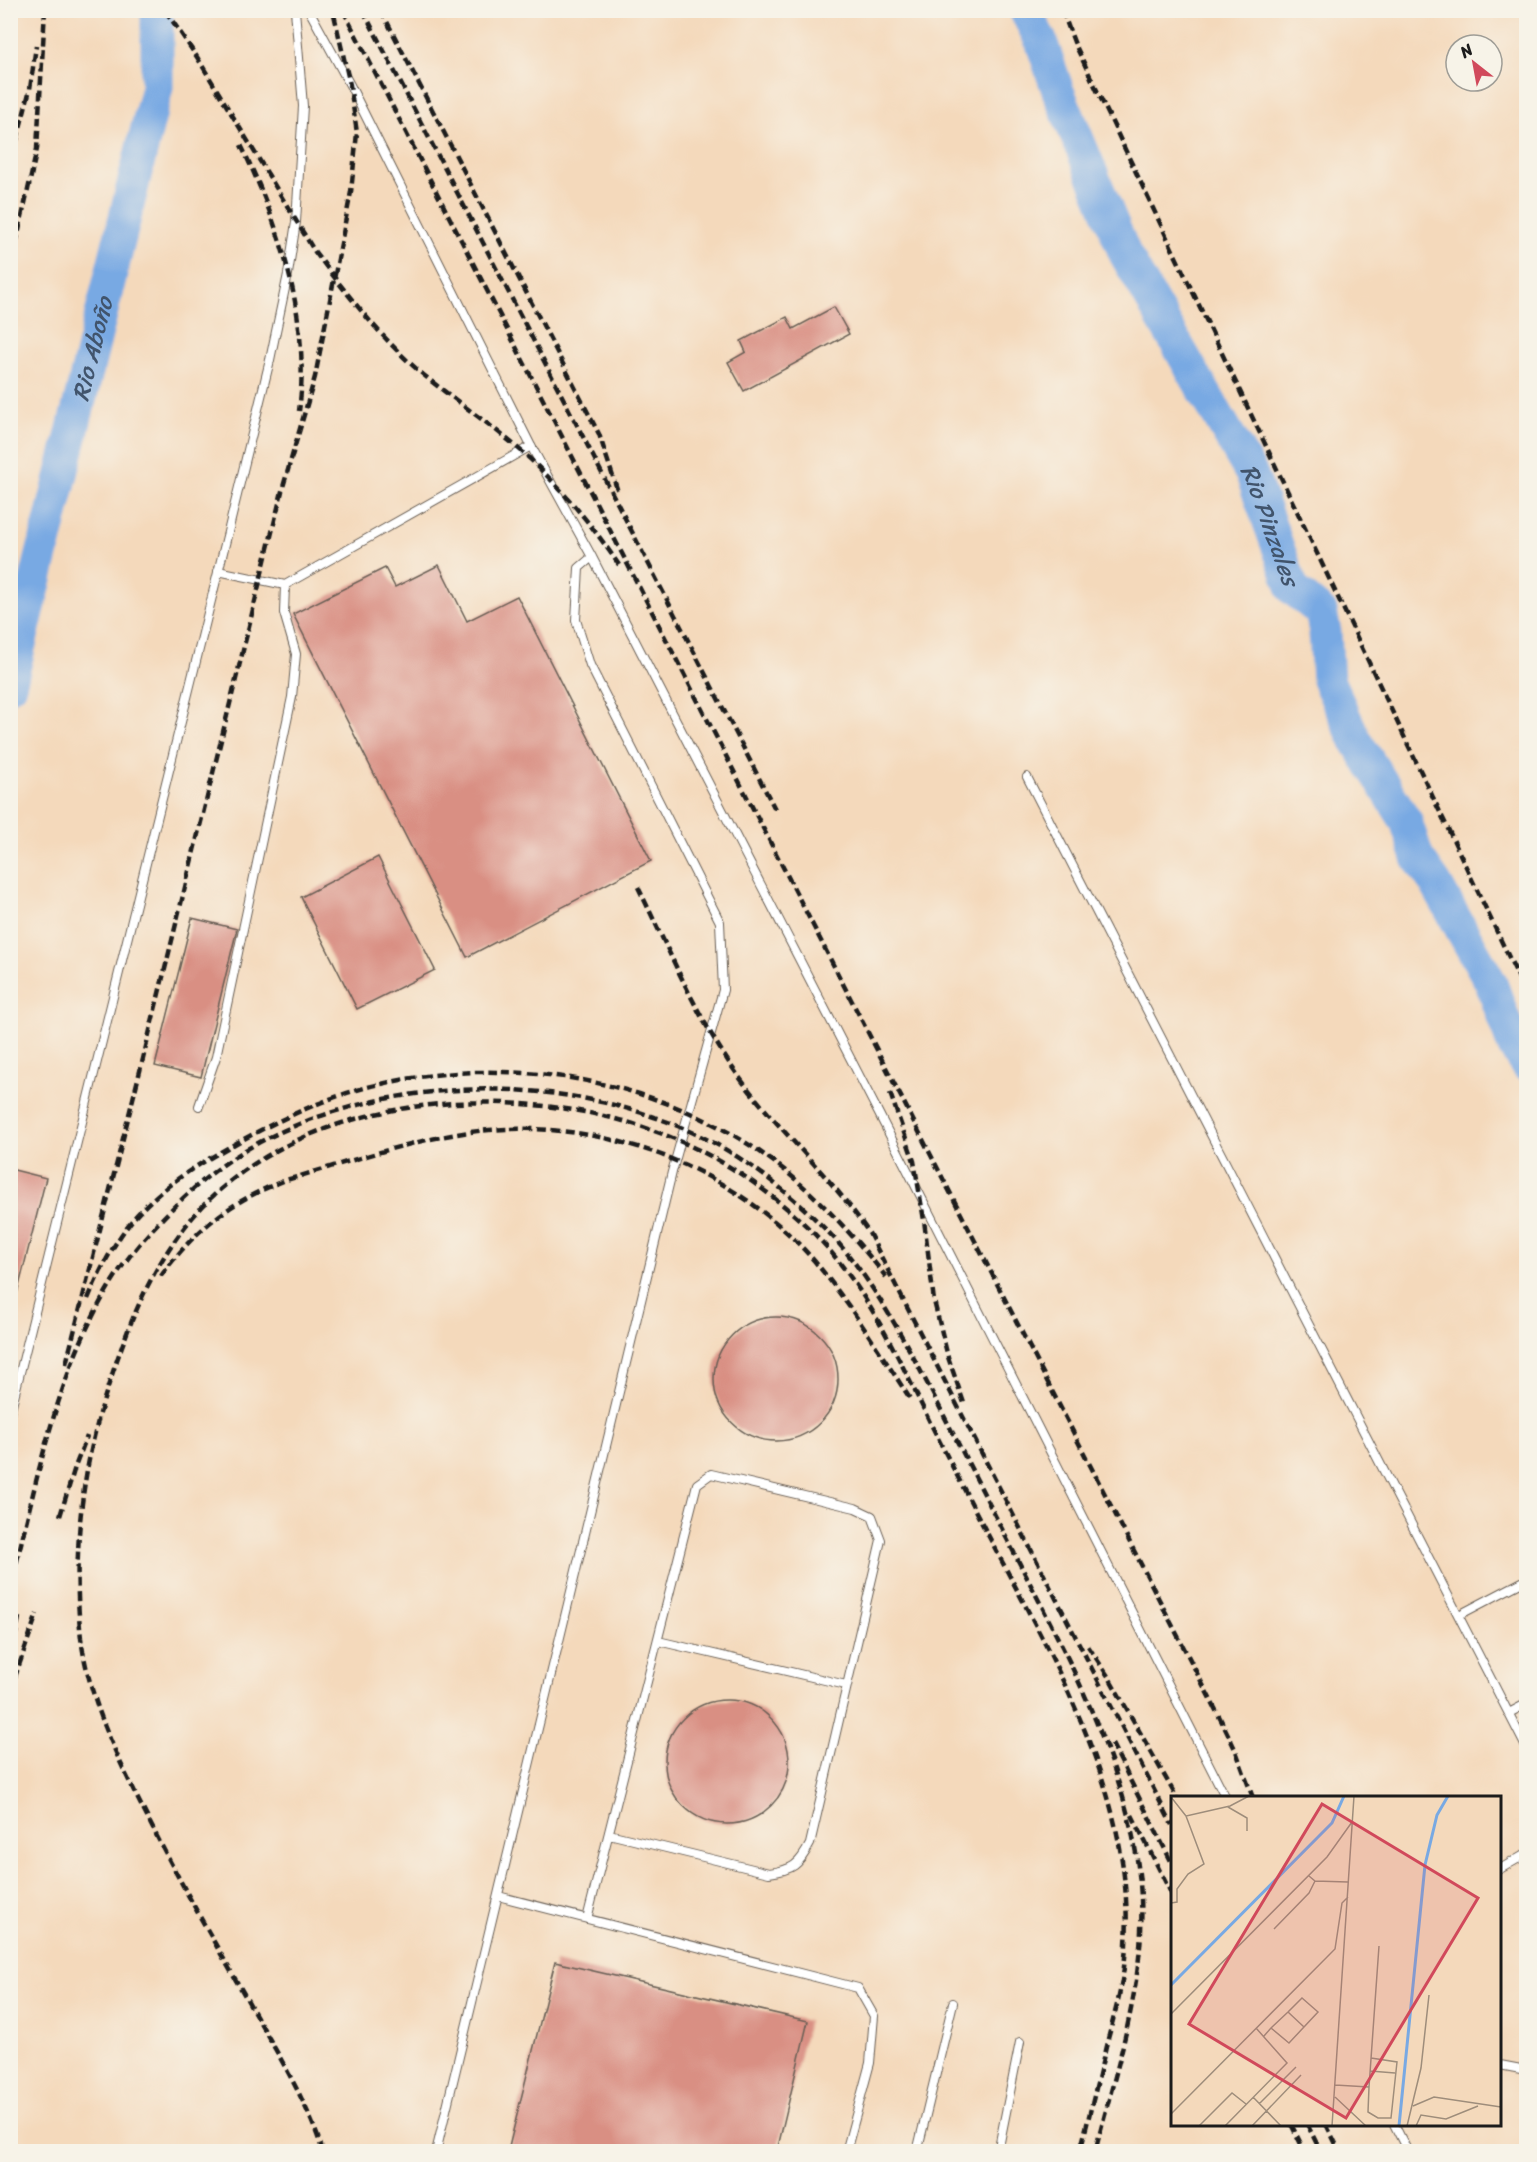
<svg xmlns="http://www.w3.org/2000/svg" width="1537" height="2162" font-family="Sriracha,sans-serif">
  <style>
    .lines { fill: none; stroke-linecap: round; stroke-linejoin: round }
    .river { stroke: #78a9e3; stroke-width: 33 }
    .building { fill: #d98f83 }
    .service-casing { stroke: #685e54; stroke-width: 10 }
    .service { stroke: #fff; stroke-width: 8 }
    .rail { stroke: #1c1c1c; stroke-width: 4.5; stroke-dasharray: 9 4.5; stroke-linecap: butt }
    .labels { text-anchor: middle; stroke-width: 6; stroke-linejoin: round; paint-order: stroke }
    .water-label { font-size: 24px; font-style: italic; fill: #41546c; stroke: #f7f3e8 }
    .inset-river { fill: none; stroke: #78a9e3; stroke-width: 3 }
    .inset-road { fill: none; stroke: #9e8d7b; stroke-width: 1.5 }
    .view { fill: #d1495b; fill-opacity: 0.15; stroke: #d1495b; stroke-width: 3 }
    .inset-edge { fill: none; stroke: #1c1c1c; stroke-width: 3 }
  </style>
  <rect width="100%" height="100%" fill="#f7f3e8"/>
  <filter id="ink" filterUnits="userSpaceOnUse"><feTurbulence type="fractalNoise" baseFrequency=".0167" numOctaves="2"/><feDisplacementMap in="SourceGraphic" scale="12" xChannelSelector="R" yChannelSelector="G"/><feConvolveMatrix kernelMatrix="1 2 1 2 8 2 1 2 1" color-interpolation-filters="sRGB"/></filter>
  <filter id="wash" filterUnits="userSpaceOnUse"><feTurbulence type="fractalNoise" baseFrequency=".008" numOctaves="4" result="noise"/><feDisplacementMap in="SourceGraphic" scale="24" xChannelSelector="R" yChannelSelector="G"/><feGaussianBlur stdDeviation="1.35" result="paint"/><feColorMatrix in="noise" values="0 0 0 0 0 0 0 0 0 0 0 0 0 0 0 0 0 1.4 0 .05"/><feComposite in="paint" operator="in"/></filter>
  <g filter="url(#wash)">
    <rect width="100%" height="100%" fill="#f4d9bb"/>
    <g class="lines">
      <g class="river">
        <path id="s1" d="M1025 10 1041 41 1058 91 1125 254 1252 475 1293 589 1321 612 1325 632 1328 680 1355 739 1406 821 1418 858 1436 884 1491 983 1514 1047 1526 1065"/>
        <path id="s2" d="M10 685 157 87V10"/>
      </g>
    </g>
    <g id="blocks">
      <path class="building" d="M834 307 849 334 744 391 728 362 746 352 741 341 787 317 793 329Z
        M439 565 467 621 517 596 651 861 467 957 293 614 385 568 395 587Z
        M378 857 435 970 357 1009 301 897Z
        M192 918 237 929 201 1077 155 1066Z
        M10 1169 46 1178 16 1298 10 1297Z
        M714 1379a62 62 0 1 1 124 0a62 62 0 1 1-124 0Z
        M665 1762a62 62 0 1 1 124 0a62 62 0 1 1-124 0Z
        M555 1962 808 2021 777 2151H508Z"/>
    </g>
  </g>
  <g filter="url(#ink)">
    <use href="#blocks" fill-opacity="0" stroke="#685e54" stroke-width="1.5"/>
    <g class="lines">
      <g class="service-casing">
        <path id="service" d="M309 10 350 85 531 446 592 557 879 1114 1226 1798
          M218 571 285 585 531 446
          M1027 777 1526 1747
          M199 1106 216 1057 292 697 296 654 284 613 285 585
          M10 1413 228 532 270 360 288 274 296 222 303 106 295 10
          M1459 1615 1526 1580
          M658 1641 846 1685
          M1509 1713 1526 1704
          M1500 1869 1526 1854
          M498 1896 858 1988 874 2016 870 2063 846 2152
          M587 1919C624 1774 661 1629 697 1484L711 1474 855 1508 872 1516 881 1540 810 1844C799 1865 793 1870 769 1873L609 1834
          M1500 2065 1526 2070
          M1394 2124 1408 2152
          M436 2152 672 1172 723 990 720 922 590 665 576 620 579 568 592 557
          M917 2152 953 2003
          M998 2152 1020 2042"/>
      </g>
      <use href="#service" class="service"/>
      <path class="rail" d="M165 10 197 57 315 252C347 294 380 337 420 372 455 401 494 426 528 457 562 489 593 526 619 565
        M343 10 1222 1722 1236 1751 1253 1798
        M363 10 775 809
        M381 10 599 434 618 492
        M1062 10 1074 42 1526 993
        M241 145C280 226 311 320 299 411
        M10 167 30 89 36 46
        M10 271 37 149 45 10
        M638 887C668 948 698 1020 737 1074 777 1130 831 1175 869 1233L1172 1825
        M890 1093 914 1161 924 1220 934 1301 948 1357 965 1406
        M161 1276C196 1228 231 1201 286 1180 350 1162 424 1135 489 1130 613 1120 743 1172 821 1269 854 1310 882 1356 911 1400
        M88 1299C99 1272 112 1246 130 1223 162 1183 212 1156 257 1132 296 1112 338 1093 381 1084 523 1052 684 1083 795 1179 829 1209 859 1242 886 1277
        M66 1364 140 1071 283 487 315 377 351 192 357 133 350 85 333 10
        M60 1516 75 1467 87 1436
        M10 1589C37 1482 56 1368 117 1274 146 1230 203 1174 249 1148 385 1071 578 1070 716 1144 759 1168 800 1202 834 1238 877 1286 907 1345 937 1402 960 1447 983 1492 1006 1537 1061 1644 1135 1775 1141 1898 1145 1984 1116 2069 1095 2152
        M1088 1646 1110 1679 1177 1798
        M10 1665 19 1617
        M10 1691 37 1614
        M1112 1744 1172 1863
        M1132 1815 1172 1895
        M10 1829 11 1833
        M1291 2124 1305 2152
        M1307 2124 1321 2152
        M1326 2124 1340 2152
        M323 2152C305 2095 272 2045 244 1994 205 1927 168 1860 134 1791 110 1742 88 1692 81 1638 72 1555 81 1475 105 1396 123 1340 143 1284 178 1236 250 1135 385 1097 504 1103 619 1108 714 1142 800 1220 858 1272 892 1344 925 1412 945 1453 966 1493 987 1533 1057 1667 1143 1809 1124 1967 1121 1993 1113 2020 1106 2046 1098 2081 1089 2116 1080 2152"/>
    </g>
  </g>
  <g class="labels">
    <g class="water-label">
      <text dy="8" stroke="none"><textPath href="#s2" startOffset="346">Rio Aboño</textPath></text>
      <text dy="8" stroke="none"><textPath href="#s1" startOffset="572">Rio Pinzales</textPath></text>
    </g>
  </g>
  <g transform="translate(1171 1796)">
    <rect width="330" height="330" fill="#f4d9bb"/>
    <path class="inset-river" d="M0 189 161 27 173 0M228 330 254 69 266 19 277 0"/>
    <path class="inset-road" d="M0 1 15 20M57 11 76 22V35M138 80 144 85 177 86M0 107 6 106V93L17 78 33 68 15 20 59 10 78 0M103 133 138 97 144 85M117 216 133 231M0 218 156 61 181 26M93 240 100 232 117 216 131 202 147 216 118 247 100 232M200 262 226 266 220 322H207L197 316 198 291 208 150M199 275 224 277M164 289 198 291M82 301 110 330M164 301 195 330M88 308 125 271M242 310 263 301 330 311M0 318 164 153 171 107 177 101M28 330 61 297 75 308M54 330 116 267 85 232M81 330 130 279M161 330 183 0M236 330 250 272 258 199M245 330 250 319 275 323 307 310"/>
    <path class="view" d="M151 8 307 102 175 322 18 228Z"/>
    <rect width="330" height="330" class="inset-edge"/>
  </g>
  <rect width="1537" height="2162" fill="none" stroke="#f7f3e8" stroke-width="36"/>
  <g transform="translate(1474 63) rotate(329)"><circle r="28" fill="#f7f3e8" stroke="#9f9d96" stroke-width="1.5"/>
  <path d="M0-4.5L10 22L0 15L-10 22Z" fill="#d1495b"/>
  <text y="-9" font-size="16" font-weight="bold" text-anchor="middle" fill="#1c1c1c">N</text>
  </g>
</svg>
